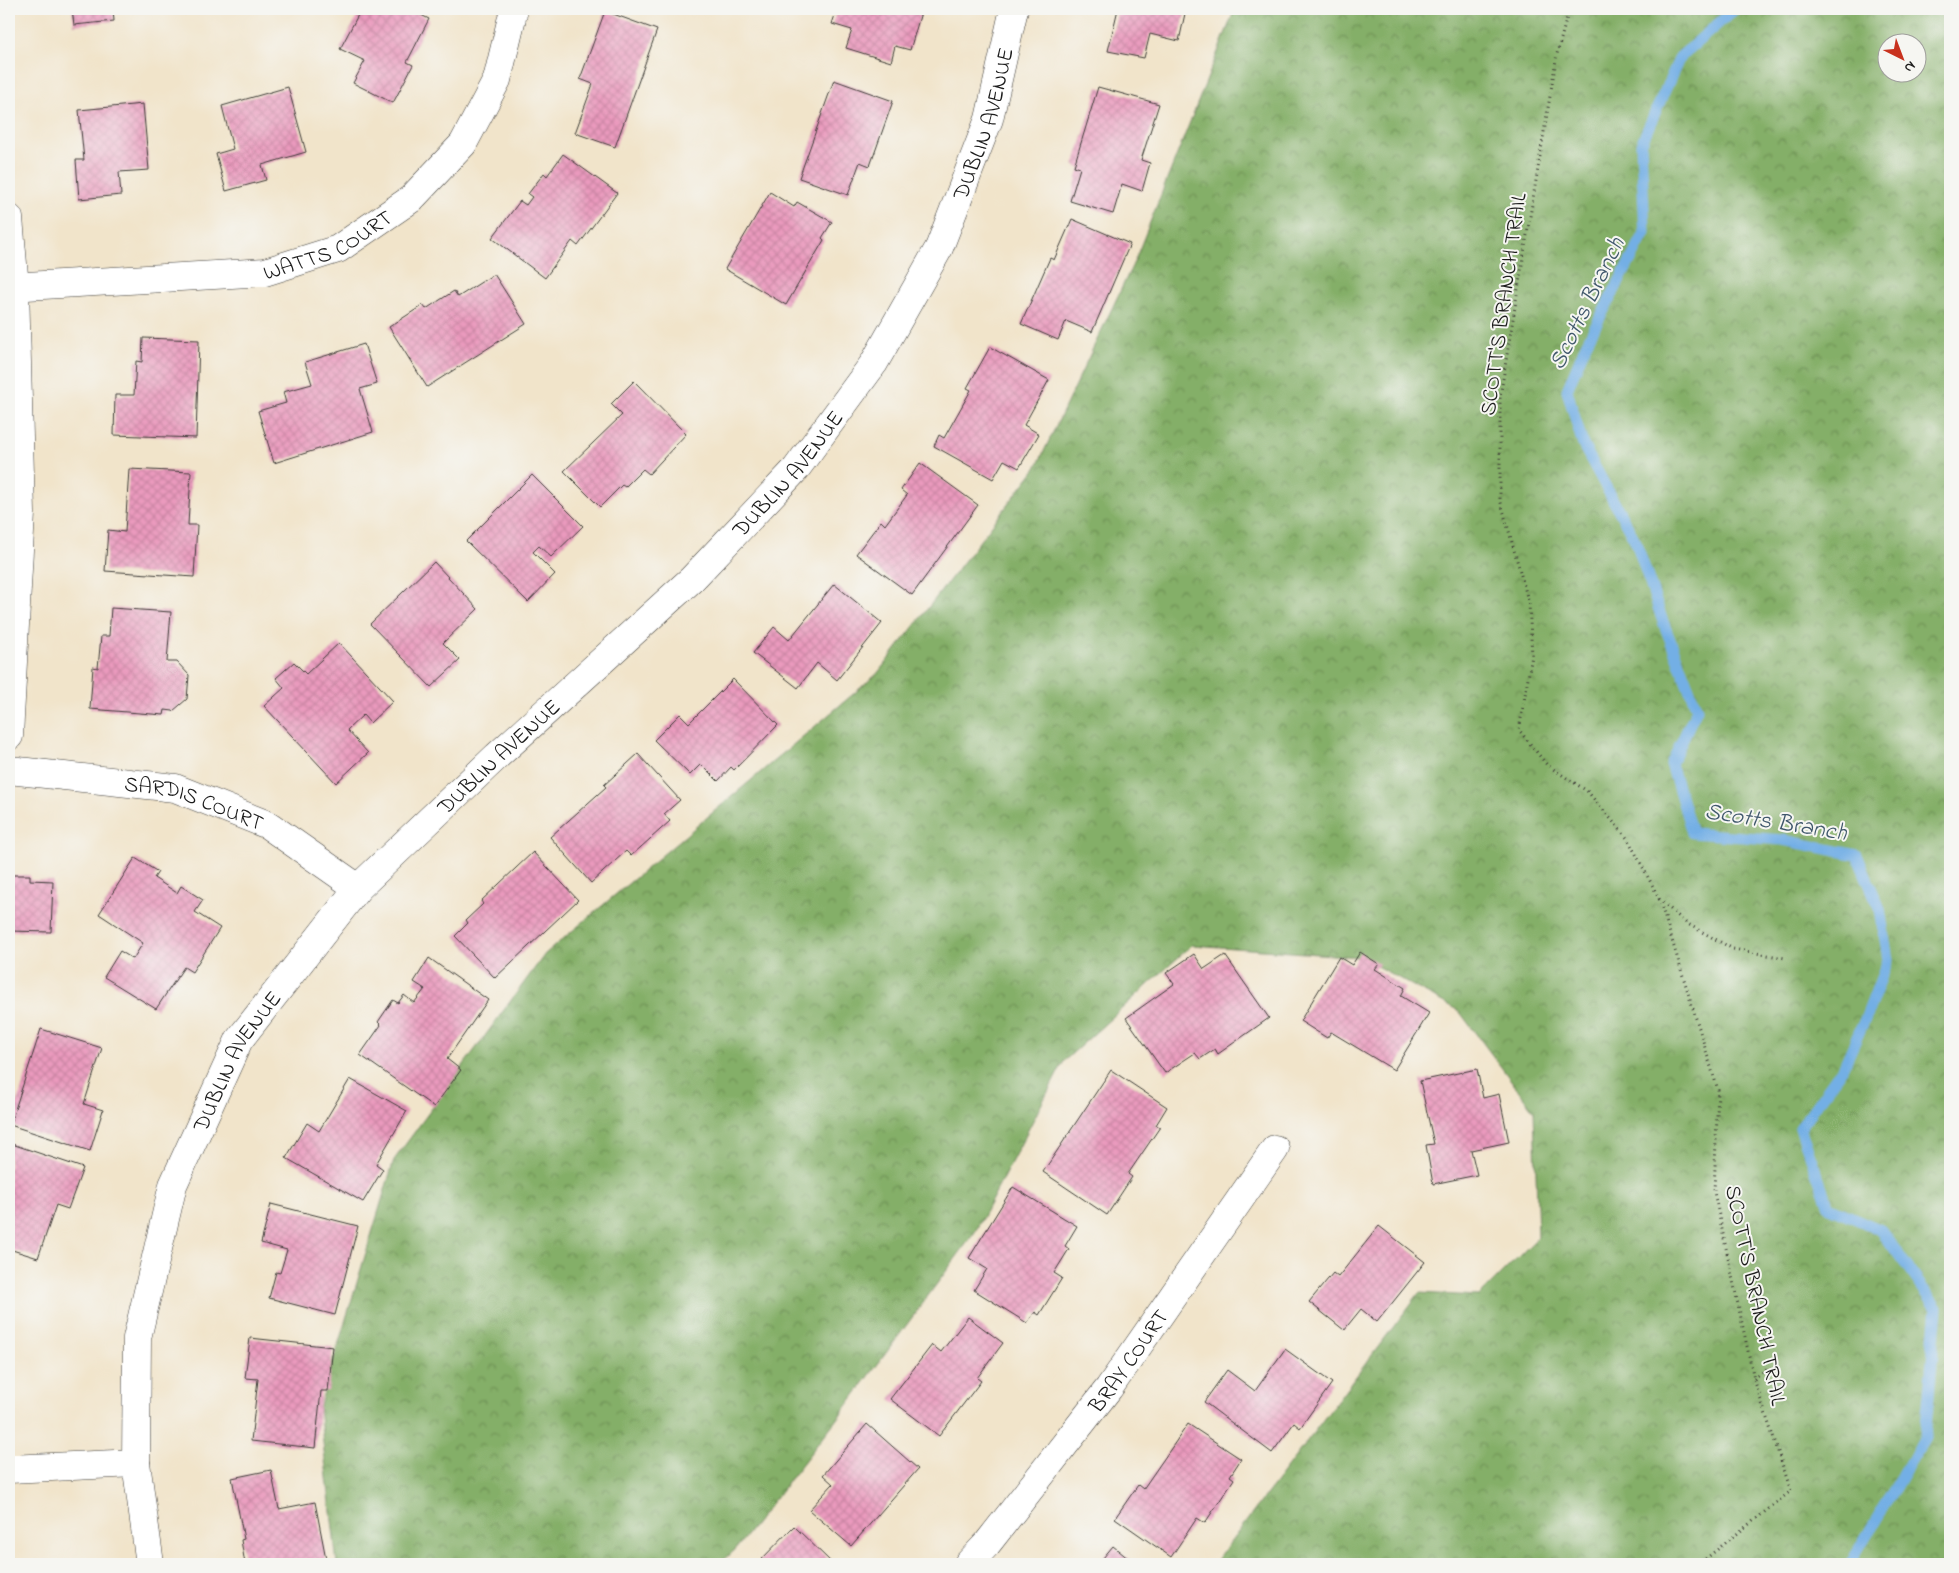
<svg xmlns="http://www.w3.org/2000/svg" width="1959" height="1573" font-family="'Indie Flower',sans-serif">
  <style>
    .forest { fill: url(#forest-crowns); stroke: #506642; fill-rule: evenodd }
    .lines { fill: none; stroke-linecap: round; stroke-linejoin: round }
    .stream { stroke: #73afe5; stroke-width: 11 }
    .building { fill: url(#building-cross-hatch) }
    .minor-casing { stroke: #3c3a36; stroke-width: 29 }
    .path { stroke: #3c3a36; stroke-width: 3; stroke-dasharray: 1 4; stroke-linecap: butt }
    .minor { stroke: #fff; stroke-width: 28 }
    .labels { text-anchor: middle; stroke-width: 4; stroke-linejoin: round; paint-order: stroke }
    .street-label { font-size: 22px; fill: #1c1c1c; stroke: #f6f6f2 }
    .water-label { font-size: 24px; font-style: italic; fill: #3f576c; stroke: #f6f6f2 }
  </style>
  <defs>
    <pattern id="forest-crowns" width="20" height="18" patternUnits="userSpaceOnUse" patternTransform="scale(1.25)"><rect width="20" height="18" fill="#84af67"/><path d="M2 6a3 3 0 1 1 6 0M12 15a3 3 0 1 1 6 0" fill="none" stroke="#6b8e54"/></pattern>
    <pattern id="building-cross-hatch" width="8" height="8" patternUnits="userSpaceOnUse" patternTransform="scale(1.25)"><rect width="8" height="8" fill="#ea9abd"/><path d="M0 0l8 8M0 8l8-8" fill="none" stroke="#c884a2"/></pattern>
  </defs>
  <rect width="100%" height="100%" fill="#f6f6f2"/>
  <filter id="ink" filterUnits="userSpaceOnUse"><feTurbulence type="fractalNoise" baseFrequency=".02" numOctaves="2"/><feDisplacementMap in="SourceGraphic" scale="10" xChannelSelector="R" yChannelSelector="G"/><feConvolveMatrix kernelMatrix="1 2 1 2 8 2 1 2 1" color-interpolation-filters="sRGB"/></filter>
  <filter id="wash" filterUnits="userSpaceOnUse"><feTurbulence type="fractalNoise" baseFrequency=".0096" numOctaves="4" result="noise"/><feDisplacementMap in="SourceGraphic" scale="20" xChannelSelector="R" yChannelSelector="G"/><feGaussianBlur stdDeviation="1.12" result="paint"/><feColorMatrix in="noise" values="0 0 0 0 0 0 0 0 0 0 0 0 0 0 0 0 0 1.4 0 .05"/><feComposite in="paint" operator="in"/></filter>
  <g filter="url(#wash)">
    <rect width="100%" height="100%" fill="#f1e4ca"/>
    <path class="forest" d="M1235 9H1950V1564H1214L1419 1293 1479 1296 1538 1237 1534 1111 1459 1011 1360 957 1192 945 1064 1061 975 1232 847 1406 735 1550 718 1564H337L319 1408 394 1160 545 954 877 674 1036 468 1135 260ZM1886 42H1916V72H1886Z"/>
    <g class="lines">
      <path class="stream" d="M1735 9 1680 57 1641 144 1645 233 1586 344 1567 390 1583 445 1636 542 1662 619 1697 709 1671 764 1692 833 1783 840 1857 855 1880 909 1888 960 1866 1017 1844 1066 1800 1128 1829 1207 1881 1230 1937 1308 1925 1437 1850 1564"/>
    </g>
    <g id="blocks">
      <path class="building" d="M72 9H113L114 21 74 25Z
        M346 9H409L429 19 407 62 413 65 393 103 353 83 365 61 340 49 358 15Z
        M837 9H922L910 50 895 46 891 62 846 48 852 30 832 24Z
        M1118 9H1186L1179 41 1150 34 1144 58 1108 51Z
        M605 11 657 30 615 147 575 133 593 84 580 79Z
        M834 80 893 101 870 166 860 162 848 195 799 178Z
        M288 87 306 152 262 165 266 180 226 191 216 154 233 149 222 106Z
        M1098 87 1159 104 1141 160 1150 163 1142 191 1122 184 1113 214 1070 201 1080 168 1074 166Z
        M143 104 149 170 119 172 121 195 79 199 76 160H84L79 110Z
        M563 154 617 193 578 246 572 241 545 278 492 238 520 201 526 205 532 197 528 194 544 173 547 176Z
        M770 192 794 207 797 202 832 222 822 238 824 240 786 305 725 269Z
        M1072 219 1130 244 1092 332 1066 321 1058 340 1021 324 1050 258 1054 260Z
        M494 274 526 324 427 387 389 327 423 305 426 309 454 291 458 297Z
        M143 338 199 340 196 438 114 435 115 395H134L136 361 142 362Z
        M364 344 377 384 360 389 373 432 274 463 258 411 286 403 283 392 312 384 305 362Z
        M990 347 1049 380 1024 425 1039 434 1019 468 1004 460 993 479 934 446 939 435 944 438 971 390 967 388Z
        M634 381 686 434 649 474 643 469 625 487 622 485 600 507 564 471 622 415 611 404Z
        M920 463 978 505 912 595 856 554 881 521 885 525 907 495 901 490Z
        M129 469 191 472 188 525H197L194 577 105 571 108 530 125 532Z
        M532 475 583 526 551 557 539 546 533 552 555 574 528 602 466 541Z
        M434 562 478 609 443 643 460 660 431 687 370 624Z
        M834 584 882 623 837 680 817 663 798 688 753 653 774 627 789 640Z
        M111 608 171 612 167 662H177L189 675 187 699 173 711 165 710 164 715 90 709 93 667 98 668 101 636H109Z
        M339 643 393 701 370 723 363 715 347 730 368 753 336 783 264 706 284 688 276 678 294 662 306 674Z
        M733 679 778 725 734 770 731 767 718 781 701 764 690 775 654 740 680 714 689 723Z
        M638 754 680 800 664 814 670 821 631 856 626 851 591 883 550 837 606 787 604 785Z
        M533 852 578 900 495 978 455 936 468 923 466 920 483 904 481 901Z
        M135 858 158 872 154 878 177 893 181 886 203 900 195 912 220 928 192 972 184 967 156 1009 104 977 120 951 133 959 143 943 99 914Z
        M9 875H30V880L53 881 51 932 9 931Z
        M1360 952 1379 964 1375 969 1405 988 1401 996 1429 1013 1394 1070 1331 1032 1327 1038 1300 1021 1339 957 1352 965Z
        M1194 954 1204 969 1225 955 1269 1018 1218 1054 1215 1049 1200 1059 1195 1053 1165 1073 1126 1018 1174 984 1166 973Z
        M429 958 488 1000 447 1059 461 1070 434 1107 360 1055 381 1025 378 1022 393 1000 398 1003 404 995 414 1003 425 989 414 982Z
        M41 1029 102 1048 84 1104 103 1110 90 1151 10 1125Z
        M1477 1069 1483 1098 1499 1094 1509 1142 1471 1150 1477 1175 1433 1184 1426 1145 1434 1144 1420 1081Z
        M1111 1070 1167 1107 1156 1125 1160 1127 1128 1174 1132 1177 1107 1215 1043 1172Z
        M350 1079 407 1111 376 1164 383 1169 363 1202 286 1158 307 1123 319 1131Z
        M9 1143 83 1168 68 1209 56 1205 38 1258 9 1249Z
        M1013 1187 1077 1226 1065 1246 1069 1249 1054 1273 1062 1278 1039 1315 1035 1312 1027 1323 974 1290 987 1269 969 1258Z
        M271 1204 358 1226 335 1315 269 1298 276 1272 280 1273 287 1250 261 1243Z
        M1379 1226 1425 1262 1377 1322 1361 1309 1344 1330 1309 1302 1333 1273 1338 1277Z
        M968 1317 1003 1343 977 1378 981 1381 939 1436 890 1399 932 1345 941 1352Z
        M250 1338 333 1347 328 1391H321L315 1448 251 1441 258 1379 245 1378Z
        M1285 1349 1332 1383 1300 1428 1294 1423 1272 1453 1204 1402 1227 1370 1255 1391Z
        M867 1424 918 1469 851 1546 809 1510 833 1484 823 1475Z
        M1188 1424 1241 1459 1230 1476 1234 1479 1205 1523 1197 1518 1171 1557 1115 1518 1138 1485 1143 1489Z
        M271 1470 279 1509 315 1502 327 1564H245L241 1540 244 1539 232 1478Z
        M794 1526 833 1564H757Z
        M1113 1546 1135 1564H1098Z"/>
    </g>
  </g>
  <g filter="url(#ink)">
    <use href="#blocks" fill-opacity="0" stroke="#3c3a36" stroke-width="1"/>
    <g class="lines">
      <g class="minor-casing">
        <g id="minor">
          <path d="M9 218 15 287 21 513 9 736"/>
          <path id="s1" d="M9 287 265 272 338 249 411 199 463 144 497 80 514 9"/>
          <path id="s2" d="M9 770 175 788 268 825 358 888"/>
          <path d="M9 1469 136 1463"/>
          <path id="s3" d="M150 1564 136 1463 137 1338 173 1185 239 1040 358 888 497 756 692 579 796 469 874 363 939 248 989 119 1014 9"/>
          <path id="s4" d="M968 1564 987 1544 1109 1388 1275 1149"/>
        </g>
      </g>
      <path class="path" d="M1569 9 1557 54 1500 397V499L1529 604 1532 655 1519 730 1547 765 1587 791 1628 839 1659 898 1718 1090 1714 1192 1754 1379 1791 1491 1699 1564
        M1659 899 1686 923 1733 949 1785 958
        M1754 1379 1768 1368"/>
      <use href="#minor" class="minor"/>
    </g>
  </g>
  <g class="labels">
    <g class="street-label">
      <text dy="8" stroke="none"><textPath href="#s3" startOffset="1739">DUBLIN AVENUE</textPath></text>
      <text dy="8" stroke="none"><textPath href="#s1" startOffset="325">WATTS COURT</textPath></text>
      <text transform="translate(1502 304) rotate(-82)" y="8">SCOTT'S BRANCH TRAIL</text>
      <text dy="8" stroke="none"><textPath href="#s3" startOffset="1334">DUBLIN AVENUE</textPath></text>
      <text dy="8" stroke="none"><textPath href="#s3" startOffset="929">DUBLIN AVENUE</textPath></text>
      <text dy="8" stroke="none"><textPath href="#s2" startOffset="189">SARDIS COURT</textPath></text>
      <text dy="8" stroke="none"><textPath href="#s3" startOffset="524">DUBLIN AVENUE</textPath></text>
      <text transform="translate(1757 1295) rotate(78)" y="8">SCOTT'S BRANCH TRAIL</text>
      <text dy="8" stroke="none"><textPath href="#s4" startOffset="259">BRAY COURT</textPath></text>
    </g>
    <g class="water-label">
      <text transform="translate(1586 303) rotate(-64)" y="8">Scotts Branch</text>
      <text transform="translate(1776 821) rotate(9)" y="8">Scotts Branch</text>
    </g>
  </g>
  <rect width="1959" height="1573" fill="none" stroke="#f6f6f2" stroke-width="30"/>
  <g transform="translate(1902 58) rotate(138)"><circle r="24" fill="#f6f6f2" stroke="#9f9f9c"/>
  <path d="M0-4L9 19L0 12L-9 19Z" fill="#c8321e"/>
  <text y="-8" font-size="14" font-weight="bold" text-anchor="middle" fill="#1c1c1c">N</text>
  </g>
</svg>
